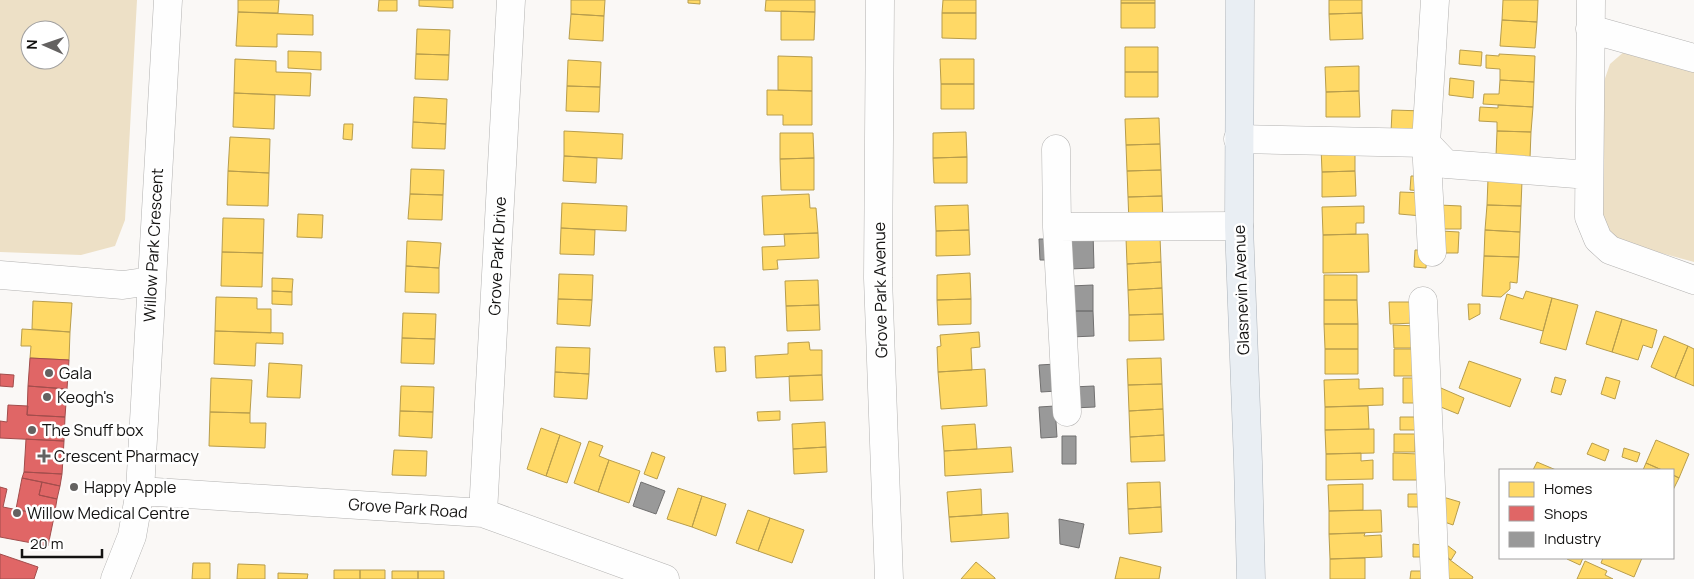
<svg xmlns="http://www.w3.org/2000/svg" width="1694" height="579" font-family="Manrope,sans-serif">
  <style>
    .green { fill: #ede0c6; fill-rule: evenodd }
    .homes { fill: #ffd966; stroke: #b89d4c }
    .shops { fill: #e06666; stroke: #a24d4c }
    .industry { fill: #999; stroke: #717070 }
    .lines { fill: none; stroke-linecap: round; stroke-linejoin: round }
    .minor-casing { stroke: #b3b2b1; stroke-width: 29 }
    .major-casing { stroke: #abb2b9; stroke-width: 29 }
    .minor { stroke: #fefefe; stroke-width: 28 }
    .major { stroke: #e9eef3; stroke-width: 28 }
    .poi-dot { fill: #646261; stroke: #fff; stroke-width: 2 }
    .labels { text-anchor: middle; stroke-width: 5; stroke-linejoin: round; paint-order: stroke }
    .street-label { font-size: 16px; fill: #131211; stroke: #fff }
    .poi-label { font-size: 16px; fill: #131211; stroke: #fff; text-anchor: start }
  </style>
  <rect width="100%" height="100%" fill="#faf8f6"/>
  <path class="green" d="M0 0H137L125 220 115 246 81 255 0 252ZM30 30H60V60H30Z
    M1626 50 1694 66V262L1613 240 1598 211 1602 87 1610 64Z"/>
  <path class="homes" d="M238 0H279L278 13 238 12Z
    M379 0H397V11H378Z
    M419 0H453V8L419 6Z
    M571 0H605L604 16 571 14Z
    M688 0H700V4L688 3Z
    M766 0H815V12L765 11Z
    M943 0H976V13H942Z
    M1121 0H1155V3H1121Z
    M1329 0H1362V13L1329 14Z
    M1503 0H1538L1537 22 1502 20Z
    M1121 3H1155V28H1121Z
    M781 11 815 12 814 40H781Z
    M238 12 313 15V35L277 34V47L236 46Z
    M942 13H976V39L942 38Z
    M1362 13 1363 39 1330 40 1329 14Z
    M571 14 604 16 603 41 569 39Z
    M1502 20 1537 22 1535 48 1500 46Z
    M417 29 450 30 449 55 416 54Z
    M1125 47H1158V72H1125Z
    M1460 50 1482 52 1481 66 1459 64Z
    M288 51 321 52V70L288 68Z
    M416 54 449 55 448 80 415 79Z
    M1499 54 1535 56 1534 82 1500 80V69L1486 68V55L1499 56Z
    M778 56 812 57V91L778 90Z
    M235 59 276 61V72L311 73 310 96 234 93Z
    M940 59H974V84H941Z
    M568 60 601 62 600 87 567 86Z
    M1359 66V91L1326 92 1325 67Z
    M1125 72H1158V97H1125Z
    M1450 78 1474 81 1473 98 1449 95Z
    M1500 80 1534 82 1533 107 1483 104 1484 94H1499Z
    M941 84H974V109H941Z
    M567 86 600 87 599 112 566 111Z
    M767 90 812 91V125H783V115H767Z
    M1359 91 1360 117H1326V92Z
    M234 93 275 95 274 129 233 127Z
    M414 97 447 99 446 124 413 122Z
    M1498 105 1533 107 1531 132 1497 131V122L1479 121 1480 107 1498 108Z
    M1392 110 1424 111 1423 134 1391 133Z
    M1159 118 1160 144 1126 145 1125 119Z
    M413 122 446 124 445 149 412 148Z
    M344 124H353L352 140 343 139Z
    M564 131 623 134 622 159 564 156Z
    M1497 131 1531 132 1530 158 1496 156Z
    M966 132 967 157 933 158V133Z
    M780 133H813L814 158 780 159Z
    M230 137 270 139 269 173 228 171Z
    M1160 144 1161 170 1127 171 1126 145Z
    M1355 146V171L1322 172 1321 147Z
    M564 156 597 158 596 183 563 181Z
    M967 157V183H934L933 158Z
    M814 158V190H781L780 159Z
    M411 169 444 170 443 195 410 194Z
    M1161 170 1162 196 1128 197 1127 171Z
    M228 171 269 173 268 206 227 205Z
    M1355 171 1356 196 1322 197V172Z
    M1411 176H1423V191L1410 190Z
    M1488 179 1522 181 1521 206 1487 205Z
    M1400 192 1424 193 1422 216 1399 214Z
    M410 194 443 195 442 220 408 219Z
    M809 194 810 208H816L818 233 764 235 762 196Z
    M1162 196 1163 222 1129 223 1128 197Z
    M562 203 627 206 626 231 561 228Z
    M968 205 969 230 936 231 935 206Z
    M1439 205 1461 206V229H1439Z
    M1487 205 1521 206 1520 232 1485 230Z
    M1364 206V223H1356V234L1323 235 1322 207Z
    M298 214 323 215 322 238 297 237Z
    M223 218 264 219 263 253 222 252Z
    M561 228 595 230 594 255 560 254Z
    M969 230 970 255 936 256V231Z
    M1485 230 1520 232 1519 257 1484 256Z
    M1441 231 1459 232 1458 253H1441Z
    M818 233 819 258 777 260 778 269 763 270 762 247 785 246 784 234Z
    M1368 234 1369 272 1323 273V235Z
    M1160 237 1161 262 1127 264 1126 238Z
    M407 241 441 243 439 268 406 266Z
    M1415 250H1427L1426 268 1414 267Z
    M222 252 263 253 262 287 221 286Z
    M1484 256 1519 257 1517 283 1510 282V289L1501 297 1482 296Z
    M1161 262 1162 288 1128 290 1127 264Z
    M406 266 439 268V293L405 292Z
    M970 273 971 299 937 300V275Z
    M559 274 593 275 592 300 558 299Z
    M1324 275H1357V300H1324Z
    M272 278 293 279 292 292 272 291Z
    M818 280 819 305 786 306 785 281Z
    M1162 288 1163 314 1129 315 1128 290Z
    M272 291 292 292V305L272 304Z
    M1526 291 1552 298 1543 331 1500 319 1507 294 1523 299Z
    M216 297 257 298V309H271V333L215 331Z
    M1552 298 1578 305 1566 350 1540 343Z
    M558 299 592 300 590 326 557 324Z
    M971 299V324L938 325 937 300Z
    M1324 300H1357L1358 324H1324Z
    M33 301 72 303 70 332 32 329Z
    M1389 302H1416V323L1390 324Z
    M1468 304H1480V314L1469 320Z
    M819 305 820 330 787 331 786 306Z
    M1596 311 1622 319 1612 352 1586 344Z
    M403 313 436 314 435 339 402 338Z
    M1163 314 1164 340 1129 341V315Z
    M1622 319 1657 330 1652 348 1643 345 1638 360 1612 352Z
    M1324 324H1358V349H1325Z
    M1393 325 1418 326 1417 348H1394Z
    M22 329 70 332 69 360 30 358 31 346H21Z
    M215 331 283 333V344L256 343 255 366 214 364Z
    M979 332 980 347 971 348 972 370 938 372 937 347 941 346 940 335Z
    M1664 336 1688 346 1675 378 1651 367Z
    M402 338 435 339 434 364 401 363Z
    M809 342 810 350H822V375L756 378 755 356 788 354V343Z
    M1688 346 1694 349V386L1675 378Z
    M556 347 590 348 589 374 555 372Z
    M714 347H725L726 371 716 372Z
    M1325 349H1358V374H1325Z
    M1394 349H1418V376H1394Z
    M1161 358 1162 384 1128 385 1127 359Z
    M1469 361 1521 379 1510 407 1459 388Z
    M269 363 302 365 300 398 267 397Z
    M985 369 987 406 941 409 938 372Z
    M555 372 589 374 587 399 554 397Z
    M822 375 823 400 790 401 789 376Z
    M1555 377 1566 380 1561 395 1551 392Z
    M1606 377 1620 381 1615 399 1601 394Z
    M211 378 252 380 250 413 210 412Z
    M1403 378H1418V403H1403Z
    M1359 379V389L1383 388V405L1325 407 1324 380Z
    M1162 384 1163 409 1129 411 1128 385Z
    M1434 385 1464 398 1458 414 1431 403Z
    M401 386 434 387 433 412 400 411Z
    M1368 406 1369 429 1325 430V407Z
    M1163 409 1164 435 1130 437 1129 411Z
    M400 411 433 412 432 438 399 436Z
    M780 411V420L758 421 757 412Z
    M210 412 250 413V423H266L265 448 209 446Z
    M1400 417H1417L1418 430H1400Z
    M825 422 826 447 793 449 792 424Z
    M975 424 977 449 944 451 942 426Z
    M541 428 560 435 546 476 527 469Z
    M1374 429V453L1326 454 1325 430Z
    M1394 434H1415V452H1394Z
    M560 435 581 443 567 483 546 476Z
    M1164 435 1165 461 1131 462 1130 437Z
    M1656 440 1689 454 1679 478 1673 475V470H1662L1646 463Z
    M589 441 603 446 599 456 609 460 598 492 574 483Z
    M1592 443 1609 450 1605 461 1587 454Z
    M826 447 827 472 794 474 793 449Z
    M1011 447 1013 472 945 476 944 451Z
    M1624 448 1640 453 1637 462 1622 457Z
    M394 450 427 451 426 476 392 475Z
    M652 452 665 457 657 479 644 474Z
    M1361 453V461L1373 460V479L1326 480V454Z
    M1393 453 1419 454V480H1393Z
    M609 460 640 471 629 503 598 492Z
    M1537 462 1556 470H1533Z
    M1646 463 1662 470H1643Z
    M1673 475 1679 478 1673 490Z
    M1160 482 1161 507 1128 509 1127 483Z
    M1363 484V510L1329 511 1328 485Z
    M678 488 702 496 692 527 667 519Z
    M981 489 982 515 949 517 947 492Z
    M1408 494H1420V507H1408Z
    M702 496 726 504 716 536 692 527Z
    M1443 497 1460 502 1453 525 1436 519Z
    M1161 507 1162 532 1129 534 1128 509Z
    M748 510 770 518 758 551 736 543Z
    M1381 510 1382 532 1329 534V511Z
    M1008 513 1009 538 951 542 949 517Z
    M770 518 804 530 792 563 758 551Z
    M1365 533 1364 536 1381 535 1382 557 1330 559 1329 534Z
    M1443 542 1456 552 1451 560 1437 549Z
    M1413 544 1423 545V557H1413Z
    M1438 551 1473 577 1472 579H1448Z
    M1120 557 1161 567 1159 579H1115Z
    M1365 558V579H1330V559Z
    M1568 558H1583L1580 565 1567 559Z
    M1603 558H1642L1634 577 1601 563Z
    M1585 561 1607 571 1605 575 1613 579H1577Z
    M976 562 995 578V579H961Z
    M193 563H210V579H192Z
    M238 564 265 565V579H237Z
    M334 570H360V579H334Z
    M360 570H385V579H360Z
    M392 571H418V579H392Z
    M418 571H444V579H418Z
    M1411 571H1423V579H1410Z
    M278 573 308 574 307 579H278Z"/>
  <path class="shops" d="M30 358 69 360 67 389 28 386Z
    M0 374 14 375 13 387 0 386Z
    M28 386 67 389 65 417 27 415Z
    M8 405 28 406 27 415 65 417 64 441 0 438V421L7 422Z
    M26 439 64 441 62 474 24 472Z
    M24 472 62 474 60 486 22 478Z
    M22 478 42 482 39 495 57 499 54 517 16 509Z
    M42 482 60 486 57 499 39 495Z
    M0 487 7 489 3 507 54 517 48 546 0 537Z
    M0 554 38 567 34 579H0Z"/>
  <path class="industry" d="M1093 231 1094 268 1069 269 1068 242Z
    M1039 239H1054L1055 260H1040Z
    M1093 285V311H1070V286Z
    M1070 311H1093L1094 336 1071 337Z
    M1056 364 1057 391 1041 392 1039 365Z
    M1094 386 1095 407 1073 408 1072 387Z
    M1055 406 1057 437 1041 438 1039 407Z
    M1062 436H1076V464H1062Z
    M641 482 665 491 656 514 633 506Z
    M1059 519 1084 524 1079 548 1060 544Z"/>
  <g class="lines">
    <g class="minor-casing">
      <path id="minor" d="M880 0 878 278 889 579
        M1591 0 1589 217 1598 239 1610 250 1694 280
        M1590 29 1694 58
        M1238 139 1426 143 1446 164 1589 175
        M1056 149 1057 227 1067 412
        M1057 227 1239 226
        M1432 252 1426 143 1435 0
        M0 275 123 285 151 281
        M1423 301 1435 579
        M140 491 483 513 665 579
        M483 513 511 0
        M115 579 132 536 140 491 168 0"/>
    </g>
    <g class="major-casing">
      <path id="major" d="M1240 0 1239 226 1248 462 1251 579"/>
    </g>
    <use href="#minor" class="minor"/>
    <use href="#major" class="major"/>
  </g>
  <g class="poi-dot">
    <circle cx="49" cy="373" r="5"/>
    <circle cx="47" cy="397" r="5"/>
    <circle cx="32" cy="430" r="5"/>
    <path d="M41.5 448.5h5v5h5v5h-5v5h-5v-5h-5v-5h5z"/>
    <circle cx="74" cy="487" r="5"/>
    <circle cx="17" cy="513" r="5"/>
  </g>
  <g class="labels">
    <g class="street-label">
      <text transform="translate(153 245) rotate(-87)" y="6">Willow Park Crescent</text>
      <text transform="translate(497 256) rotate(-87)" y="6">Grove Park Drive</text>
      <text transform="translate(880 290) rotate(-91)" y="6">Grove Park Avenue</text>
      <text transform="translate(1241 290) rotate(-92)" y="6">Glasnevin Avenue</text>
      <text transform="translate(408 508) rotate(4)" y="6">Grove Park Road</text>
    </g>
    <g class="poi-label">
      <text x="59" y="379">Gala</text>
      <text x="57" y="403">Keogh's</text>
      <text x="42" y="436">The Snuff box</text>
      <text x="54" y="462">Crescent Pharmacy</text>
      <text x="84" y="493">Happy Apple</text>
      <text x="27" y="519">Willow Medical Centre</text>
    </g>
  </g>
  <rect x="1499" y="469" width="175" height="90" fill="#ffffff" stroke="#a1a0a0"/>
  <rect x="1509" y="482" width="25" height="15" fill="#ffd966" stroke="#a1a0a0"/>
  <text x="1544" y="494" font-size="15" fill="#131211">Homes</text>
  <rect x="1509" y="506" width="25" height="15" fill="#e06666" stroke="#a1a0a0"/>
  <text x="1544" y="519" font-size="15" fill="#131211">Shops</text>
  <rect x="1509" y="532" width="25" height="15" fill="#999999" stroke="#a1a0a0"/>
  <text x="1544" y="544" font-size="15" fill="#131211">Industry</text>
  <g transform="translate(45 45) rotate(272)"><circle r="24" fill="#ffffff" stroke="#a1a0a0"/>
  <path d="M0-4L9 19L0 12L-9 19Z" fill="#646261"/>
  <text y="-8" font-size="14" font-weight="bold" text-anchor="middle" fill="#131211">N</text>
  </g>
  <path d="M22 549v8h80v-8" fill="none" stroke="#131211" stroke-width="2.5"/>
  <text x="30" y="549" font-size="15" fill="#131211" stroke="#ffffff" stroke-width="4" paint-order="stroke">20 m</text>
</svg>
